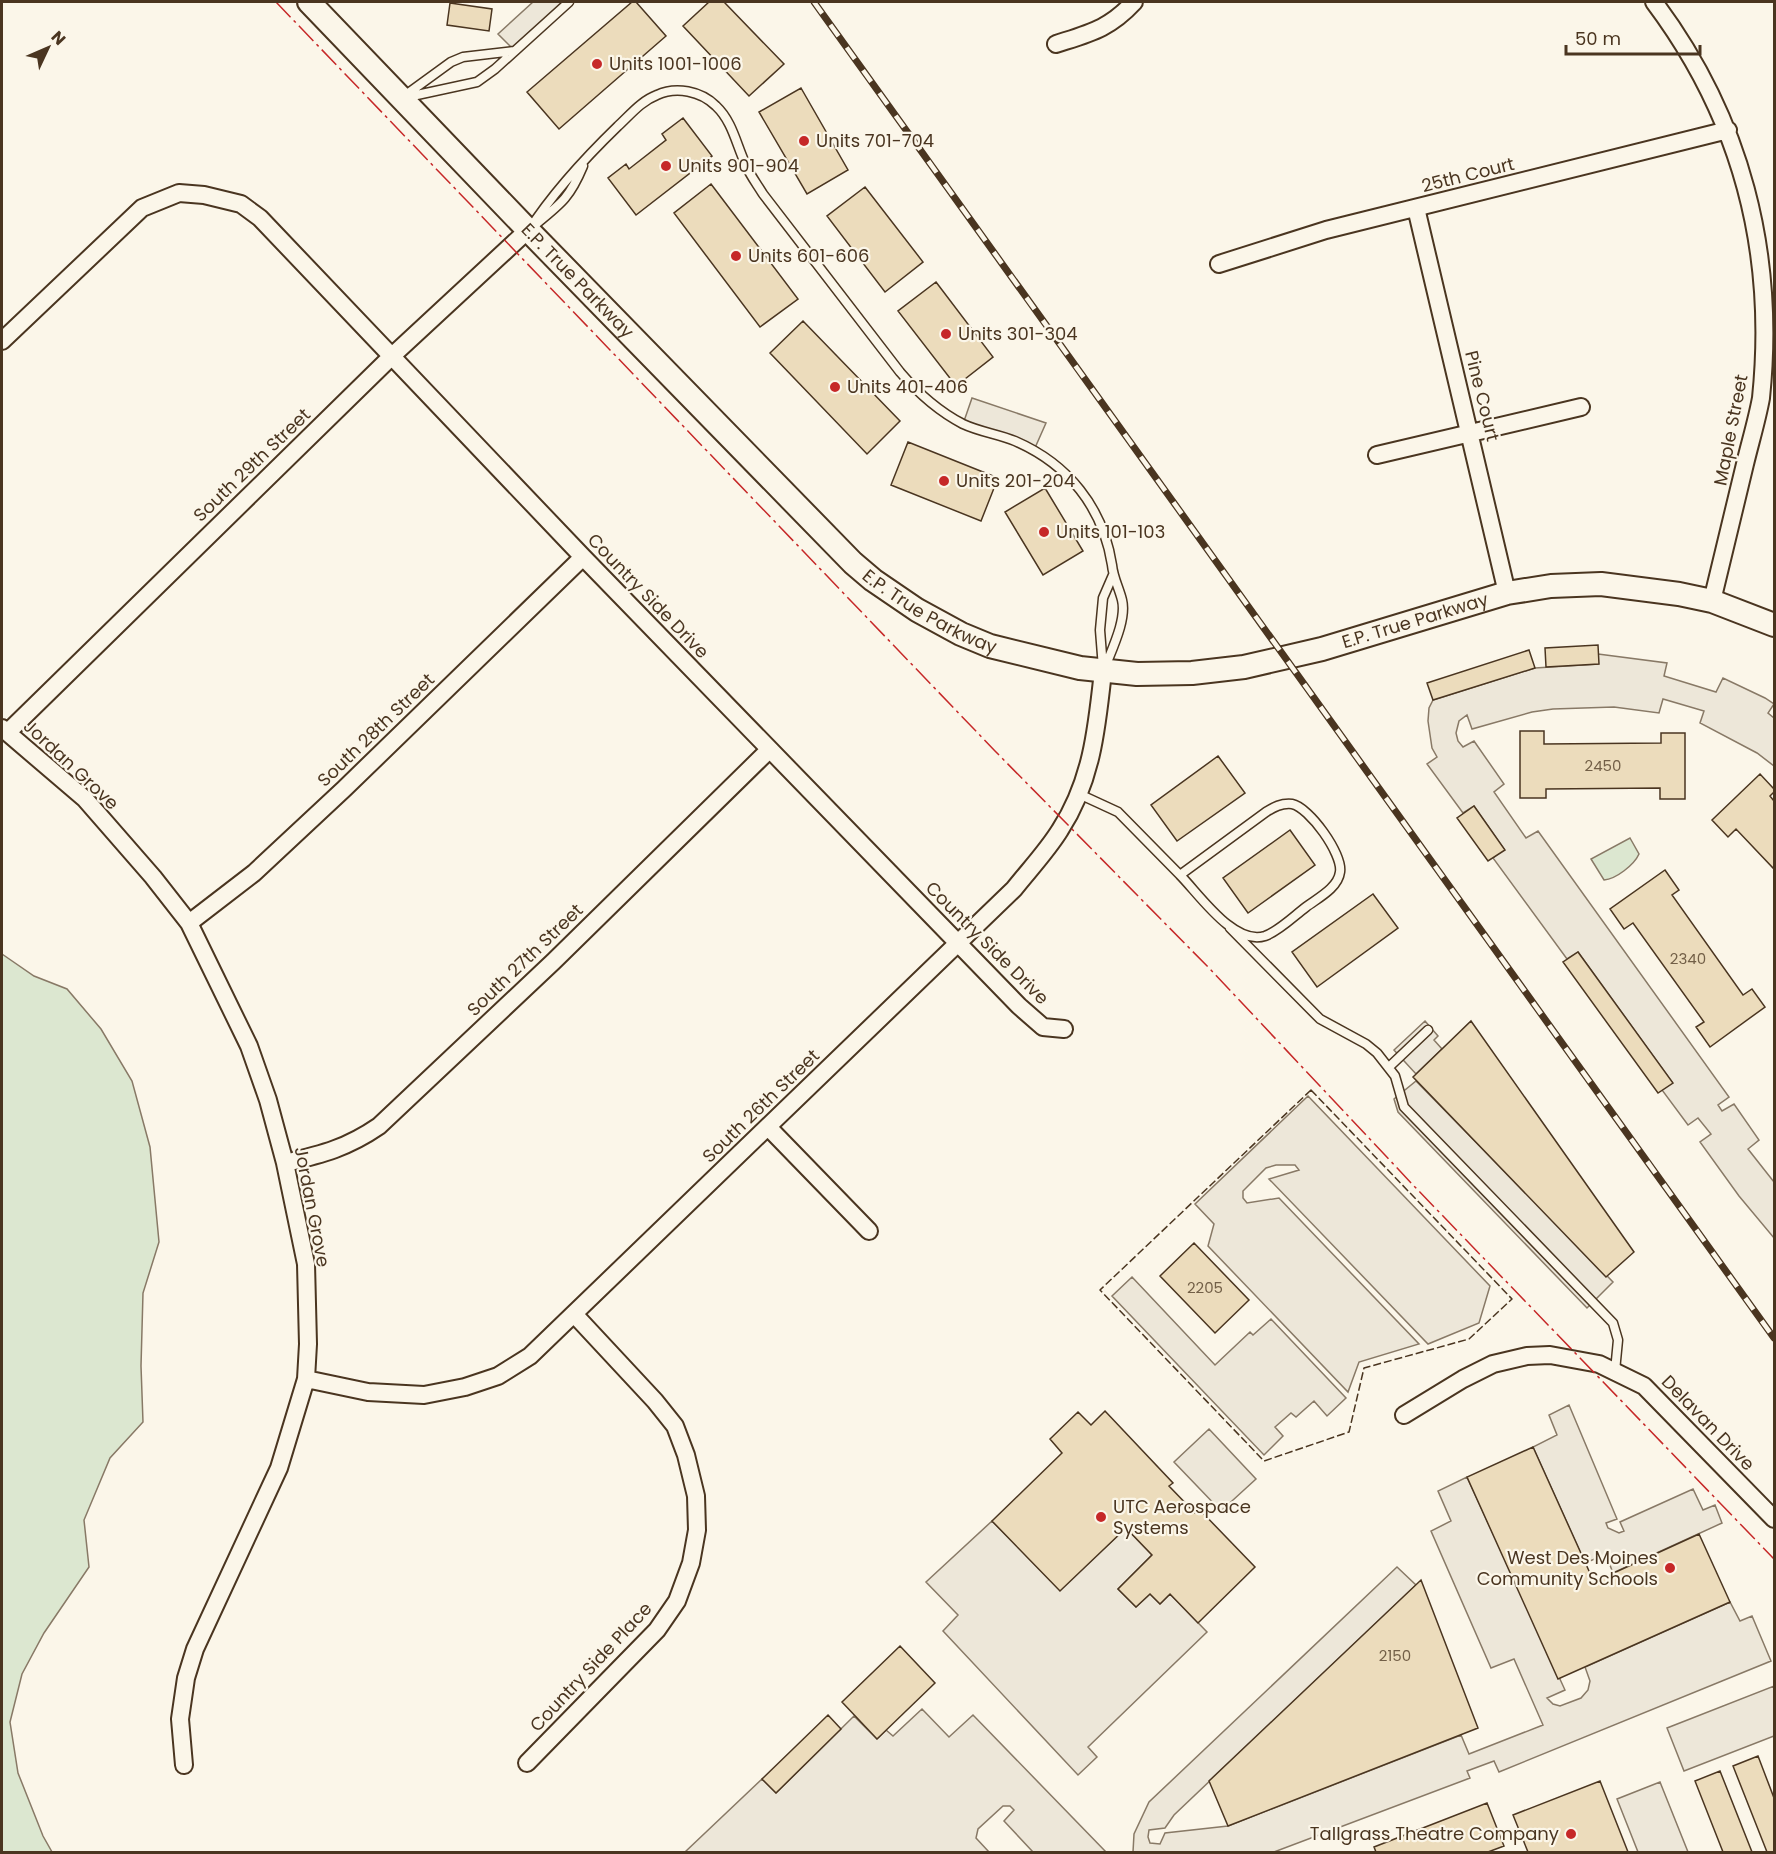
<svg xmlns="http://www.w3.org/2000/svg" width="1776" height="1854" font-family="Poppins,sans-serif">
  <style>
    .green { fill: #dce7d0; stroke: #887966; stroke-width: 1.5 }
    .parking { fill: #ede7d9; stroke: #887966; stroke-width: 1.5 }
    .building { fill: #ecdcbc; stroke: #4a3520; stroke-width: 1.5 }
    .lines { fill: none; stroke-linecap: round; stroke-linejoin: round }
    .service-casing { stroke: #4a3520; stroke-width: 11 }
    .minor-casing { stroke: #4a3520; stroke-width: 20 }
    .secondary-casing { stroke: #4a3520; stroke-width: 26 }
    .service { stroke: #fbf6e9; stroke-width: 8 }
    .minor { stroke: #fbf6e9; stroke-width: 16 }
    .secondary { stroke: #fbf6e9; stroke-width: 22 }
    .rail-casing { stroke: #4a3520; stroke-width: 7 }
    .rail { stroke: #fbf6e9; stroke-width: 4.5; stroke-dasharray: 14; stroke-linecap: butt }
    .fence { stroke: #4a3520; stroke-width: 1.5; stroke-dasharray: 8 3; stroke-linecap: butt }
    .power { stroke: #c62828; stroke-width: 1.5; stroke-dasharray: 21 4.5 3 4.5; stroke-linecap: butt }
    .poi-dot { fill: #c62828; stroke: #fbf6e9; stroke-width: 2 }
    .labels { text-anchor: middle; stroke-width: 4.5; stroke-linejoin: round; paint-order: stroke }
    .number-label { font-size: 15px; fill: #725f47 }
    .poi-label { font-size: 18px; fill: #4a3520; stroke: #fbf6e9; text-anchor: start }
    .street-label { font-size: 18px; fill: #4a3520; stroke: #fbf6e9 }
  </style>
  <rect width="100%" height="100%" fill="#fbf6e9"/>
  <path class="green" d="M1630 838 1639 854C1634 865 1616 879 1604 880L1591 859Z
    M2 954 34 976 67 989 101 1029 132 1081 150 1147 159 1242 143 1293 141 1366 143 1422 110 1458 84 1520 89 1567 44 1633 22 1674 10 1722 18 1773 43 1836 52 1852H2Z"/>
  <path class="parking" d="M533 2H569L515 51 498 34Z
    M972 398 1046 423 1034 450 963 424Z
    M1598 654 1667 663 1664 676 1716 692 1723 678 1765 698 1774 704 1768 713 1774 718V766L1757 753 1700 723 1704 711 1663 699 1659 713 1614 707 1553 709 1532 712 1472 729 1467 715 1459 721 1456 733 1458 741 1463 747 1474 741 1504 784 1494 792 1526 838 1538 831 1729 1097 1718 1105 1722 1111 1734 1104 1759 1140 1748 1149 1774 1182V1238L1739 1196 1700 1142 1711 1134 1698 1118 1688 1125 1662 1090 1672 1082 1578 952 1567 959 1493 858 1504 849 1474 806 1463 813 1427 764 1437 757 1432 748 1428 721 1429 708 1433 700 1535 668 1598 664Z
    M1425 1021 1438 1036 1434 1040 1442 1049 1416 1074 1394 1050Z
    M1416 1081 1613 1282 1587 1308 1398 1112 1394 1099Z
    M1308 1096 1490 1286 1479 1323 1428 1344 1269 1179 1299 1170 1295 1165H1276L1266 1168 1243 1191V1198L1247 1203 1279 1198 1419 1344 1359 1362 1348 1392 1208 1246 1214 1224 1195 1204Z
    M1132 1277 1215 1365 1250 1332 1253 1335 1271 1319 1346 1398 1327 1416 1314 1401 1296 1417 1291 1413 1275 1427 1283 1436 1264 1455 1112 1296Z
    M1569 1405 1617 1519 1606 1523 1608 1528 1619 1533 1624 1531 1620 1522 1693 1489 1703 1510 1715 1505 1722 1523 1613 1573 1608 1560 1597 1558 1585 1563 1533 1447 1557 1435 1549 1415Z
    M1209 1429 1256 1479 1221 1511 1174 1462Z
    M1467 1477 1565 1690 1547 1698 1553 1704 1560 1706 1581 1698 1588 1690 1590 1681 1585 1667 1730 1602 1740 1621 1752 1616 1771 1661 1499 1772 1494 1761 1467 1771 1470 1778 1274 1852H1133L1134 1834 1149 1802 1397 1567 1416 1585 1174 1815 1165 1828 1149 1830 1148 1837 1150 1843 1160 1844 1165 1833 1228 1826 1461 1735 1469 1754 1543 1725 1514 1659 1491 1668 1431 1531 1451 1521 1438 1491Z
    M992 1521 1060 1590 1126 1528 1152 1555 1118 1589 1136 1607 1150 1594 1160 1604 1170 1594 1207 1632 1088 1747 1097 1757 1078 1775 943 1631 958 1615 926 1582Z
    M1774 1686V1736L1684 1771 1667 1728Z
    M922 1709 949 1737 973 1715 1106 1852H1033L1004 1821 1014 1810 1010 1806H1003L978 1829 976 1838 989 1852H685L762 1779 776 1793 854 1716 877 1739 886 1730 893 1736Z
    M1660 1782 1688 1852H1638L1617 1799Z"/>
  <path class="building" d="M632 2H636L666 36 559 129 527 92Z
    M709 2H724L784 64 749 96 683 26Z
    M450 3 492 9 489 31 447 25Z
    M801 88 848 170 807 194 759 112Z
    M683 118 712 156 636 215 608 178 626 164 629 169 666 140 662 134Z
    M711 184 798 299 760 327 674 213Z
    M865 187 923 262 885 292 827 216Z
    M936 282 993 357 956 386 898 311Z
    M803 321 900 421 867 454 770 353Z
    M908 442 998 478 981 521 891 485Z
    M1045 488 1083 551 1043 575 1005 512Z
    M1598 645 1599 664 1546 667 1545 648Z
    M1529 650 1535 668 1433 700 1427 683Z
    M1520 731H1544V744L1661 743V733H1685V799H1660V788L1546 789V798H1520Z
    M1218 756 1245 793 1177 841 1151 805Z
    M1760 774 1774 789V792L1770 796 1774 801V869L1736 829 1728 837 1712 820Z
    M1474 806 1505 850 1488 861 1457 818Z
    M1290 830 1315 865 1248 913 1223 878Z
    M1665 870 1679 890 1672 895 1743 995 1752 989 1765 1007 1710 1047 1696 1027 1704 1022 1633 923 1624 929 1610 909Z
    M1373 894 1398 928 1317 987 1292 952Z
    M1578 952 1673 1083 1658 1093 1563 962Z
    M1471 1021 1634 1252 1606 1277 1413 1077Z
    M1194 1243 1249 1300 1215 1333 1160 1276Z
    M1105 1411 1173 1483 1169 1486 1195 1513 1199 1509 1255 1567 1198 1623 1170 1594 1160 1604 1150 1594 1136 1607 1118 1589 1152 1555 1126 1528 1060 1591 992 1521 1062 1453 1050 1439 1078 1412 1091 1425Z
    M1533 1447 1594 1582 1699 1534 1730 1602 1558 1679 1467 1477Z
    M1421 1580 1478 1728 1228 1826 1209 1781Z
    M900 1646 935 1683 877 1739 842 1702Z
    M828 1715 841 1729 776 1793 762 1779Z
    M1758 1756 1774 1798V1852H1767L1733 1766Z
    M1720 1771 1752 1852H1723L1695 1781Z
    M1600 1781 1628 1852H1528L1513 1815Z
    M1487 1803 1504 1846 1488 1852H1376L1374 1847Z"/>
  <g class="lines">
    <g class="service-casing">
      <path id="service" d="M407 94 451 62 463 57 514 51
        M403 98 477 82 495 69 569 2
        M536 224C562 203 570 197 583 166
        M529 230C554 191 585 158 618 126 630 115 641 101 657 95 676 86 701 91 716 106 732 121 736 143 745 163 749 174 757 184 763 194L900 372C918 393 938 411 963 424 980 432 998 434 1015 441 1068 464 1103 507 1112 565 1113 577 1119 588 1122 600 1127 620 1111 651 1104 670
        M1103 668 1100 630 1103 598 1113 575
        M1079 794 1118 812 1180 875 1266 812C1274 807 1281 803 1292 804 1309 807 1343 854 1340 872 1338 888 1318 898 1306 907 1294 916 1279 931 1265 936 1234 946 1199 894 1180 875
        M1230 928 1320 1019 1366 1044 1377 1053 1395 1076 1404 1107 1613 1323 1618 1340 1615 1371
        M1389 1067 1428 1030"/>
    </g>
    <g class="minor-casing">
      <path id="minor" d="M1654 2C1741 118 1776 252 1761 398 1757 420 1750 443 1745 464 1734 510 1723 556 1712 601
        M1056 44C1090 33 1109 29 1134 2
        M1416 208 1507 593
        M1219 264 1326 230 1728 130
        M2 341 142 208 179 193 204 195 241 204 260 218 583 557 1019 1006 1043 1027 1064 1029
        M1377 455 1581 407
        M2 728 85 799 153 877 189 923 249 1046 268 1100 285 1163 306 1264 308 1344 306 1379 279 1468 195 1649 186 1678 180 1719 184 1765
        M8 732 392 356 528 230
        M189 923 254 873 344 789 583 557
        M768 1127 869 1231
        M285 1163C323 1154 347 1148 379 1126L554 961 769 750
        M306 1379 368 1392 424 1395 465 1387 498 1376 530 1356 1014 889C1029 870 1047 851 1060 830 1092 781 1097 727 1103 671
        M1404 1415 1463 1379 1493 1364 1527 1356 1550 1355 1599 1364 1644 1386 1774 1519
        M527 1763 657 1630 677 1601 691 1563 697 1530 696 1496 686 1455 675 1426 655 1401 574 1314"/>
    </g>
    <g class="secondary-casing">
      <g id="secondary">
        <path id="s1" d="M309 2 528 230 853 563 873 580 917 610 961 634 990 646 1080 668 1137 674 1192 673 1244 667 1322 649 1507 593 1551 586 1601 584 1679 594 1712 601 1774 625"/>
      </g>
    </g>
    <use href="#service" class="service"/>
    <use href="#minor" class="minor"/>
    <use href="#secondary" class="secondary"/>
    <g class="rail-casing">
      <path id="rail" d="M814 2 1774 1338"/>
    </g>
    <use href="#rail" class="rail"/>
    <path class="fence" d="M1311 1090 1512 1299 1469 1339 1364 1368 1349 1432 1264 1461 1100 1290Z"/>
    <path class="power" d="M276 2 995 751 1210 969 1414 1186 1774 1559"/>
  </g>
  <g class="poi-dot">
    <circle cx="597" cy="64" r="6"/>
    <circle cx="804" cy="141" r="6"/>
    <circle cx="666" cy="166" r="6"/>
    <circle cx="736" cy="256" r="6"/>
    <circle cx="946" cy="334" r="6"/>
    <circle cx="835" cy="387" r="6"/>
    <circle cx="944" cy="481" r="6"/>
    <circle cx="1044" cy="532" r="6"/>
    <circle cx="1101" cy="1517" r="6"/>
    <circle cx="1670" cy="1568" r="6"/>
    <circle cx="1571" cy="1834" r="6"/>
  </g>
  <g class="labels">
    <g class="number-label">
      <text x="1603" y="771">2450</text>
      <text x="1688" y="964">2340</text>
      <text x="1205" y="1293">2205</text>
      <text x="1395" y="1661">2150</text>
    </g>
    <g class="poi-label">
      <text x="609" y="70">Units 1001-1006</text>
      <text x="816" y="147">Units 701-704</text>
      <text x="678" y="172">Units 901-904</text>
      <text x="748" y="262">Units 601-606</text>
      <text x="958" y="340">Units 301-304</text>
      <text x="847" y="393">Units 401-406</text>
      <text x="956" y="487">Units 201-204</text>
      <text x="1056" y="538">Units 101-103</text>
      <text x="1113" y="1513">UTC Aerospace<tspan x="1113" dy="21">Systems</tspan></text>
      <text x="1658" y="1564" text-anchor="end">West Des Moines<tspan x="1658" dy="21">Community Schools</tspan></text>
      <text x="1559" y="1840" text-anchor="end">Tallgrass Theatre Company</text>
    </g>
    <g class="street-label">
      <text transform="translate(1468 175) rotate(-14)" y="6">25th Court</text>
      <text dy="6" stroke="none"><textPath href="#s1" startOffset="387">E.P. True Parkway</textPath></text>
      <text transform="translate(1482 396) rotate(76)" y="6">Pine Court</text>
      <text transform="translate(1731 430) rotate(-79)" y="6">Maple Street</text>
      <text transform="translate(252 465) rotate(-44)" y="6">South 29th Street</text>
      <text transform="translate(648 596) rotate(46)" y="6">Country Side Drive</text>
      <text dy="6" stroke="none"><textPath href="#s1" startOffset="873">E.P. True Parkway</textPath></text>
      <text dy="6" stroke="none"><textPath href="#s1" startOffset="1377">E.P. True Parkway</textPath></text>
      <text transform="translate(376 730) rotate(-44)" y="6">South 28th Street</text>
      <text transform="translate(71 765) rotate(43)" y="6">Jordan Grove</text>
      <text transform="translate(987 943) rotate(45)" y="6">Country Side Drive</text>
      <text transform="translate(525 960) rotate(-44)" y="6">South 27th Street</text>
      <text transform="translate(761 1106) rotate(-44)" y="6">South 26th Street</text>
      <text transform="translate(312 1207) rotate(79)" y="6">Jordan Grove</text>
      <text transform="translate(1708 1423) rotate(46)" y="6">Delavan Drive</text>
      <text transform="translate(591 1667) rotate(-47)" y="6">Country Side Place</text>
    </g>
  </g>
  <rect width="1776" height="1854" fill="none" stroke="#4a3520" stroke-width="6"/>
  <g transform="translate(48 48) rotate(46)" stroke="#fbf6e9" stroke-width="4.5" paint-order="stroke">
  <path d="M0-4.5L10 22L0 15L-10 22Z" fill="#4a3520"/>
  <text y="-9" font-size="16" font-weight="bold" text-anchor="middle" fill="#4a3520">N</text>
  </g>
  <path d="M1566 45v9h134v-9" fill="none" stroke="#4a3520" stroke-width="3"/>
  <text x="1575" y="45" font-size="18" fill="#4a3520" stroke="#fbf6e9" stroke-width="4.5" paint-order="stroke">50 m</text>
</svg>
